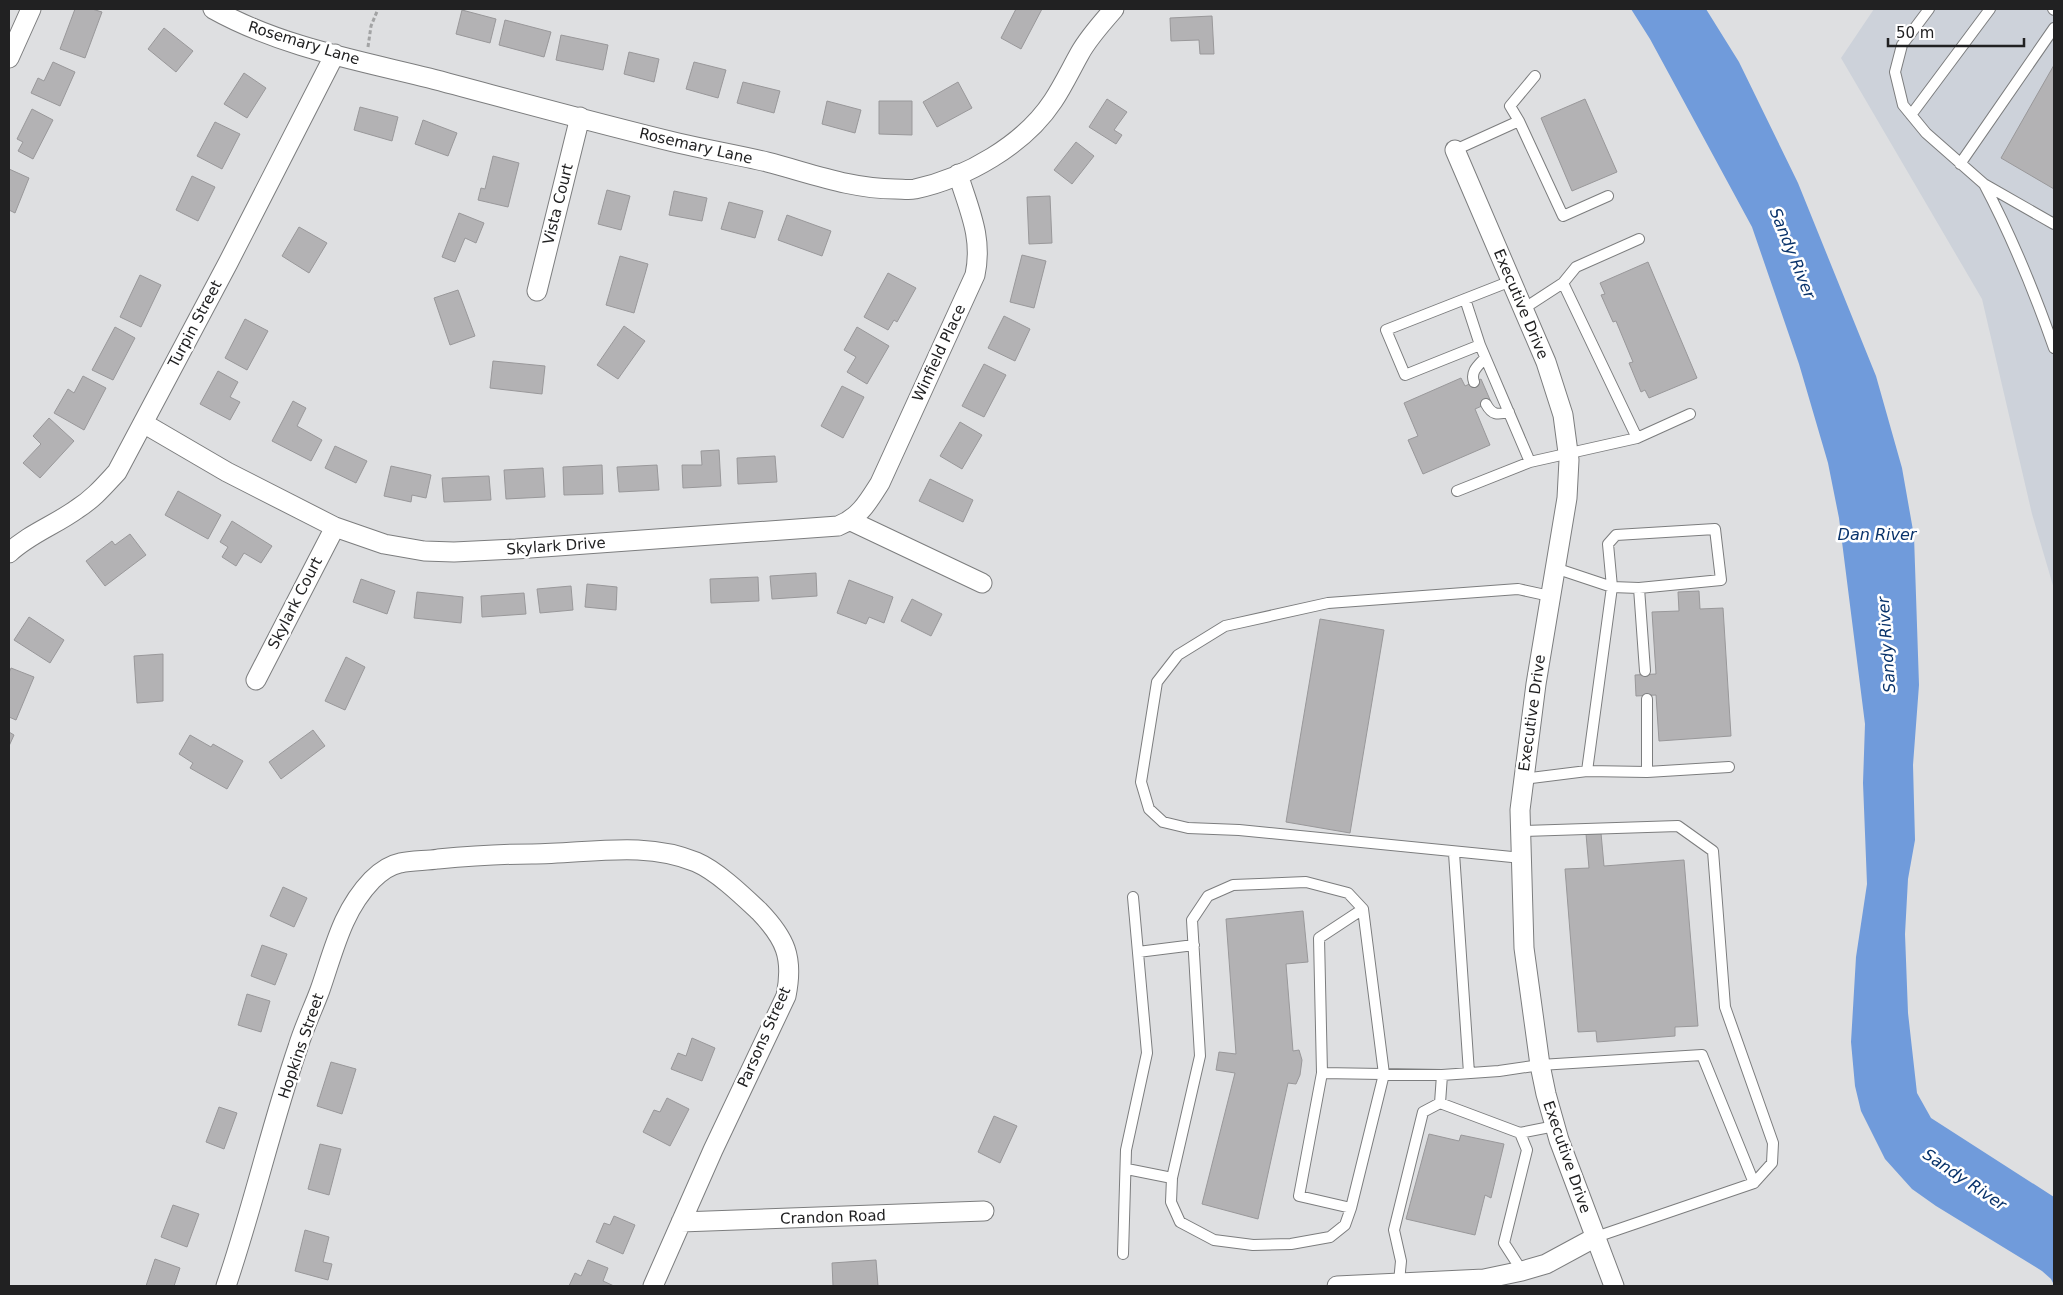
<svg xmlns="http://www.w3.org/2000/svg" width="2063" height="1295" font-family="'DejaVu Sans',sans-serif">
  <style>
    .built { fill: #cdd2da }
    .water { fill: #709bdb }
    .building { fill: #b3b2b4; stroke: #99989a }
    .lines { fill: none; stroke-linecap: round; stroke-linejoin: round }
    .lane-casing { stroke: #7c7d7e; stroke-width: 12 }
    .street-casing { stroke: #7c7d7e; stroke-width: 21 }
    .path { stroke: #a2a3a4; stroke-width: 3; stroke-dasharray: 4 2.5; stroke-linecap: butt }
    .lane { stroke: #fff; stroke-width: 10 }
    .street { stroke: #fff; stroke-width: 19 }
    .labels { text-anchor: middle; stroke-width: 5; stroke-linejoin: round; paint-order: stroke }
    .street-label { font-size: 15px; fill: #212122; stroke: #fff }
    .water-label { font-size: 16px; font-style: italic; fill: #09336b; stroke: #fff }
  </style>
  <rect width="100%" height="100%" fill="#dedfe1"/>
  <path class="built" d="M1874 9H2054V589L2032 514 1982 299 1841 58Z"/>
  <path class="water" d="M1631 9H1706L1739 62 1798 183 1876 376 1902 468 1914 536 1919 685 1913 765 1915 840 1908 879 1905 934 1908 1013 1917 1093 1931 1118 2054 1197V1285L2051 1279 2042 1271 1936 1206 1912 1189 1885 1159 1861 1111 1855 1086 1851 1042 1856 957 1867 884 1863 783 1865 724 1839 518 1828 463 1799 364 1752 227 1650 39Z"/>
  <path class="building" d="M75 9H92L102 12 85 58 60 49Z
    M1016 9H1042L1021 49 1001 38Z
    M462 10 496 19 490 43 456 34Z
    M1212 16 1214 54H1200L1199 40 1171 41 1170 18Z
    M505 20 551 32 544 57 499 45Z
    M164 28 193 51 176 72 148 49Z
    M561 35 608 45 603 70 556 60Z
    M629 52 659 59 654 82 624 74Z
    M53 62 75 72 60 106 31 93 38 78 44 81Z
    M694 62 726 70 718 98 686 89Z
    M2054 65V189L2001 158Z
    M244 73 266 88 247 118 224 104Z
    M743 82 780 91 774 113 737 103Z
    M958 82 972 108 937 127 923 102Z
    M1107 99 1127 112 1114 130 1122 135 1116 144 1089 127Z
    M1585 99 1617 172 1572 191 1541 118Z
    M827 101 861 110 855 133 822 124Z
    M879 101H912V135L879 134Z
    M360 107 398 117 392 141 354 130Z
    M32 109 53 120 33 159 18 151 23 142 17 139Z
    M423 120 457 133 448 156 415 144Z
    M215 122 240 134 222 169 197 156Z
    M1076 142 1094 156 1072 184 1054 170Z
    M493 156 519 163 508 207 478 200 481 188 485 189Z
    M9 169 29 178 15 213 9 210Z
    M192 176 215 187 198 221 176 210Z
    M607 190 630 196 621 230 598 224Z
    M674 191 707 198 702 221 669 215Z
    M1050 196 1052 243 1029 244 1027 197Z
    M729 202 763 211 755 238 721 229Z
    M459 213 484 223 476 243 465 238 455 262 442 257Z
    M787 215 831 231 822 256 778 240Z
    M299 227 327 243 309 273 282 256Z
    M1022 255 1046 261 1034 308 1010 302Z
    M620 256 648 264 634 313 606 305Z
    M1648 262 1697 378 1649 398 1645 390 1641 392 1629 363 1633 362 1616 321 1613 322 1601 295 1605 294 1600 283Z
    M888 273 916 288 897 322 894 320 888 330 864 317Z
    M140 275 161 285 141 327 120 317Z
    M458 290 475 336 450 345 434 298Z
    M1004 316 1030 329 1015 361 988 348Z
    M245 319 268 331 247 370 225 358Z
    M624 326 645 341 618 379 597 365Z
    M115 327 135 338 113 380 92 370Z
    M857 327 889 346 867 384 847 372 856 357 844 350Z
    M493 361 545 366 542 394 490 388Z
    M984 364 1006 375 984 417 962 406Z
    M218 371 238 382 230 397 240 402 230 420 200 404Z
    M83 376 106 388 84 430 54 413 68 389 74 393Z
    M1461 378 1465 386 1481 379 1491 402 1475 409 1490 445 1423 474 1408 440 1418 436 1404 403Z
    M842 386 864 397 843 438 821 426Z
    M293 401 306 408 297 426 322 440 311 461 272 441Z
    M49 418 74 441 40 478 23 463 41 444 33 436Z
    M960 422 982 435 962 469 940 456Z
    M335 446 367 461 356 483 325 468Z
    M719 450 721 486 683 488 682 465H702L701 451Z
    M775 456 777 482 738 484 737 458Z
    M602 465 603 494 564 495 563 467Z
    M657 465 659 490 619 492 617 467Z
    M391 466 431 475 426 498 412 495 411 502 384 496Z
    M543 468 545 497 506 499 504 470Z
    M489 476 491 500 444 502 442 478Z
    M930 479 973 500 963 522 919 501Z
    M178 491 221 515 208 539 165 515Z
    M232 521 272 546 261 563 244 553 236 566 222 557 228 547 220 542Z
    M130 534 146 555 105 586 86 561 112 541 115 545Z
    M816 573 817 596 772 599 770 576Z
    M758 577 759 601 711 603 710 579Z
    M361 579 395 591 387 614 353 602Z
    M849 580 893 597 884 623 869 617 866 624 837 613Z
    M587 584 617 587 616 610 585 607Z
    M571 586 573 610 540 613 537 589Z
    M1699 591 1700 609 1723 608 1731 736 1659 741 1656 695 1636 696 1635 675 1656 674 1652 612 1679 611 1678 592Z
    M417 592 463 597 461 623 414 618Z
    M524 593 526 614 482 617 481 596Z
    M912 599 942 614 931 636 901 621Z
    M29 617 64 640 50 663 14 640Z
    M1320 619 1384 630 1350 833 1286 822Z
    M163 654V701L137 703 134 656Z
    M346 657 365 667 345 710 325 701Z
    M11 668 34 677 16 720 9 717V673Z
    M313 730 325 746 281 779 269 762Z
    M9 732 14 735 9 746Z
    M190 735 211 747 213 744 243 761 227 789 190 768 193 763 179 754Z
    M1601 833 1604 866 1684 860 1698 1026 1675 1027V1036L1597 1042 1596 1031 1578 1032 1565 869 1589 868 1586 834Z
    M283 887 307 898 294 927 270 916Z
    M1303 911 1308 962 1286 964 1293 1051 1299 1050 1302 1060 1300 1075 1296 1084 1288 1083 1258 1219 1202 1204 1235 1073 1216 1070 1219 1052 1236 1054 1226 919Z
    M262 945 287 954 275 985 251 976Z
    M247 994 270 1001 261 1032 238 1025Z
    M692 1038 715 1048 702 1081 671 1069 678 1053 686 1056Z
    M331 1062 356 1069 342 1114 317 1106Z
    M667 1098 689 1109 670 1146 643 1132 654 1110 660 1112Z
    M219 1107 237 1113 224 1149 206 1142Z
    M994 1116 1017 1126 1000 1163 978 1152Z
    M1429 1134 1459 1141 1461 1135 1504 1144 1491 1198 1485 1195 1475 1235 1406 1219Z
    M320 1144 341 1149 329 1195 308 1189Z
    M173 1205 199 1214 187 1247 161 1237Z
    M614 1216 635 1225 623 1254 596 1242 604 1223 610 1225Z
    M305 1230 329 1237 323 1262 332 1264 328 1280 295 1271Z
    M155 1259 180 1268 174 1286H146Z
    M588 1260 608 1268 603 1281 614 1286H569L575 1273 581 1276Z
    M876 1260 878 1286H833L832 1263Z"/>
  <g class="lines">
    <g class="lane-casing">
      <path id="lane" d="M1929 9 1902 45 1895 72 1903 105 1926 133 1984 184 2054 224
        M2053 9 2054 10
        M1535 76 1510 106 1519 121 1563 216 1608 196
        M1911 115 1990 9
        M1455 150 1519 121
        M1960 164 2054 28
        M1984 184C2012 237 2034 291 2054 348
        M1511 281 1386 330 1405 375 1480 345 1530 462 1637 438 1563 283
        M1465 299 1480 345
        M1523 309 1563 283 1576 267 1639 239
        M1474 382C1470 371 1479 365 1485 358
        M1486 404C1492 415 1497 415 1509 412
        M1637 438 1690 414
        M1457 491 1530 462
        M1555 568 1612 587 1639 588 1721 580 1715 529 1616 535 1608 544 1612 587 1587 771
        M1639 588 1645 671
        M1647 699V772
        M1523 779 1587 771 1647 772 1729 767
        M1521 831 1678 826 1713 851 1725 1007 1773 1143 1772 1163 1754 1183 1596 1237
        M1454 853 1469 1073
        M1522 858 1239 830 1188 828 1163 822 1149 809 1141 782 1157 682 1178 655 1225 626 1328 603 1518 589 1550 596
        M1138 952 1194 945
        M1322 1073 1319 938 1363 909
        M1440 1103 1442 1075
        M1520 1133 1555 1126
        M1127 1169 1172 1178
        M1351 1208 1345 1225 1330 1237 1291 1244 1253 1245 1214 1240 1180 1222 1171 1202 1172 1178 1200 1056 1192 920 1208 896 1233 885 1306 882 1348 893 1363 909 1384 1074 1351 1208 1299 1196 1322 1073 1442 1075 1499 1071 1540 1065 1702 1055 1754 1183
        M1123 1254 1126 1150 1147 1053 1133 897
        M1399 1282 1401 1261 1394 1230 1423 1112 1440 1103 1520 1133 1527 1150 1504 1243 1522 1271"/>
    </g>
    <g class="street-casing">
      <path id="street" d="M213 9C279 46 356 60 429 78 512 100 595 123 678 143 708 150 738 155 767 162 810 173 851 189 895 189 902 189 909 190 915 189 966 178 1024 145 1053 101 1063 86 1071 69 1080 53 1089 37 1102 23 1114 9
        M9 58 31 9
        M1455 150 1546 362 1563 415 1569 460 1567 498 1536 684 1520 810 1524 948 1540 1065 1546 1094 1559 1140 1614 1286
        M537 291 580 117
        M143 423 227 472 335 527 384 544 424 551 454 552 516 549 838 526C859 518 868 502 880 483L975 275C983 237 969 210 958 174
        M851 521 982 583
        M9 553C29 534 55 525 77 509 93 499 104 486 117 472L228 263 335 54
        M256 680 335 527
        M681 1222 984 1211
        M226 1286C253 1207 271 1126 298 1047 304 1027 313 1009 320 990 334 950 342 911 372 880 379 873 390 865 400 863 412 860 426 861 438 859 469 856 500 854 532 854 586 854 644 840 696 862 717 871 742 895 759 911 785 938 794 957 786 996L713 1150 653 1286
        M1337 1286 1484 1279 1522 1271 1546 1264 1596 1237"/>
    </g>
    <path class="path" d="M368 47 371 26 378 9"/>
    <use href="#lane" class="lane"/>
    <use href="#street" class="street"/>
  </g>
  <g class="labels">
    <g class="street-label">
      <text transform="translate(304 43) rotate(17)" y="5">Rosemary Lane</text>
      <text transform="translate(696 146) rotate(13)" y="5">Rosemary Lane</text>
      <text transform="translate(558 204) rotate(-76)" y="5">Vista Court</text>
      <text transform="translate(1521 304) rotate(67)" y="5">Executive Drive</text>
      <text transform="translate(195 324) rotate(-62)" y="5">Turpin Street</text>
      <text transform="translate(939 353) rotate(-65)" y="5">Winfield Place</text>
      <text transform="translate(556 546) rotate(-4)" y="5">Skylark Drive</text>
      <text transform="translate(295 603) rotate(-63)" y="5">Skylark Court</text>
      <text transform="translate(1532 713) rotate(-82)" y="5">Executive Drive</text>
      <text transform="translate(764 1037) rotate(-66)" y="5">Parsons Street</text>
      <text transform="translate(301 1046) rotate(-71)" y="5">Hopkins Street</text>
      <text transform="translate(1567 1157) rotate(71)" y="5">Executive Drive</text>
      <text transform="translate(833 1217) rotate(-2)" y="5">Crandon Road</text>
    </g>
    <g class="water-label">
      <text transform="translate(1793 253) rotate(68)" y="6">Sandy River</text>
      <text x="1877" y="540">Dan River</text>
      <text transform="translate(1886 645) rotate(-94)" y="6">Sandy River</text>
      <text transform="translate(1965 1179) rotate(34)" y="6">Sandy River</text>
    </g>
  </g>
  <rect width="2063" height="1295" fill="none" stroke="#212122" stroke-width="20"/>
  <path d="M1888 38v8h136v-8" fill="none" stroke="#212122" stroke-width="2.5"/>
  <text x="1896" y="38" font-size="15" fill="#212122" stroke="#ffffff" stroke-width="4" paint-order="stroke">50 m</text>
</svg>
